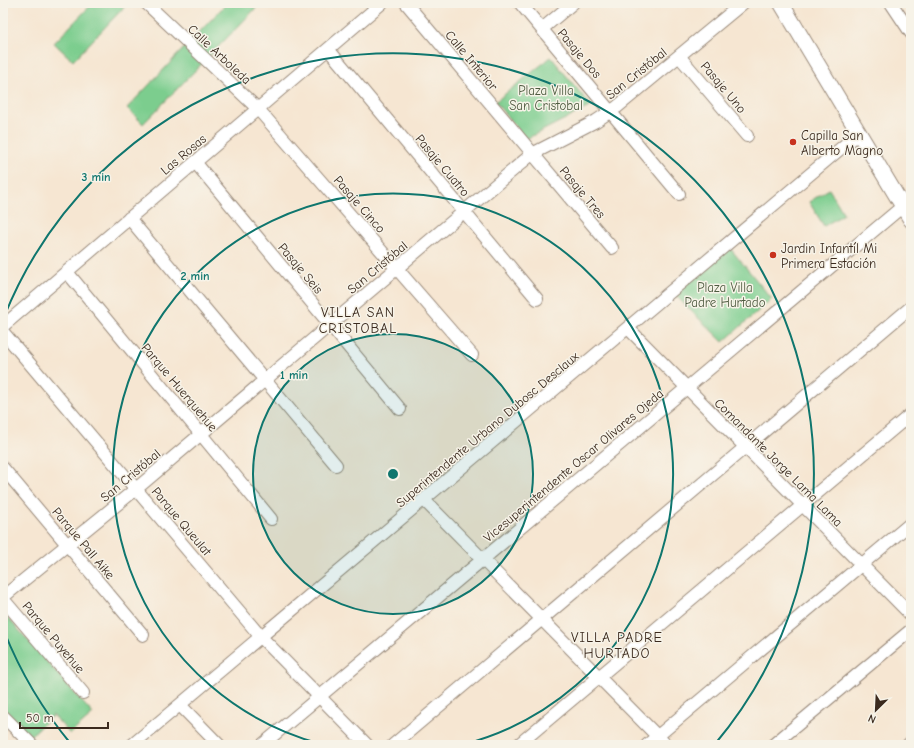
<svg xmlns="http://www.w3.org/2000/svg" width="914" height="748" font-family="'Comic Neue',sans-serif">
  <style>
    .green { fill: #7ccd8e; stroke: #5c7c56 }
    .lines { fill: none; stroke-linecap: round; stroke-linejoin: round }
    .minor-casing { stroke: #988878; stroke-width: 14 }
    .major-casing { stroke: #988878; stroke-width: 17 }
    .minor { stroke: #fff; stroke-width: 12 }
    .major { stroke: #fff; stroke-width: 15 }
    .ring { fill: none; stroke: #0f766e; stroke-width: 2 }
    .poi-dot { fill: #c8321e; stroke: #f7f3e8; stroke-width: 1.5 }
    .labels { text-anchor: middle; stroke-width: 3; stroke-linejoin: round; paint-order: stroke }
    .street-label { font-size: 13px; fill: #3b2a1e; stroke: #f7f3e8 }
    .park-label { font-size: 13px; fill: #4e5b40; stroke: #f7f3e8 }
    .poi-label { font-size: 13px; fill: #3b2a1e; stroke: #f7f3e8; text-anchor: start }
    .neighbourhood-label { font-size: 14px; letter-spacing: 1px; fill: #3b2a1e; stroke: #f7f3e8 }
    .centre { fill: #0f766e; stroke: #f7f3e8; stroke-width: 2 }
    .ring-label { font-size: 12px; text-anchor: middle; font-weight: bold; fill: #0f766e; stroke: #f7f3e8; stroke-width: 3; stroke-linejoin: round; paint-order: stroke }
  </style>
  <rect width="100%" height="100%" fill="#f7f3e8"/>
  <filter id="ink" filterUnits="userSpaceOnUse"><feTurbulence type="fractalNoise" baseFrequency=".025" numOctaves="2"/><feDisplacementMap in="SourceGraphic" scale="8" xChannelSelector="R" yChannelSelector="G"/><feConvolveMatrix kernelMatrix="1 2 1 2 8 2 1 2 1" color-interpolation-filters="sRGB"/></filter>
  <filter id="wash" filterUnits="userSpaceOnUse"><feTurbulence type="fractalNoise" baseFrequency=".012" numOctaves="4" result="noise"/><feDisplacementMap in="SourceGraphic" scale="16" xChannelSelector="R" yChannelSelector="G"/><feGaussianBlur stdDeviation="0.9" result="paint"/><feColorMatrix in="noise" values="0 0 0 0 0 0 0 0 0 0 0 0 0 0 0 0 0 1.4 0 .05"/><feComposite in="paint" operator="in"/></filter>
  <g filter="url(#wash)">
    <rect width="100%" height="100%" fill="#f6e6d2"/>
    <path class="green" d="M93 3H128L73 61 54 43Z
      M227 3H261L143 124 127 108Z
      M551 57 591 106 526 139 495 102Z
      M829 189 844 214 824 226 809 202Z
      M729 247 772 299 723 342 674 294Z
      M3 612 93 714 70 734 53 715 28 738 3 713Z"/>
  </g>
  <g filter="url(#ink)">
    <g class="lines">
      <g class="minor-casing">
        <path id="minor" d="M146 3 258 109 472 355
          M406 3 612 248
          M520 3 679 194
          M891 3 911 33
          M542 29 573 3
          M328 49 537 299
          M679 56 747 136
          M195 162 400 409
          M129 218 336 465
          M67 272 271 519
          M3 326 382 3
          M628 328 911 615
          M3 332 261 637 367 745
          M3 468 143 635
          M424 500 666 745
          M3 597 136 489 532 154 596 121 617 107 743 3
          M3 599 83 693
          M180 705 219 745
          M3 716 32 745
          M132 745 859 133
          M262 745 903 206
          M393 745 911 307
          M518 745 911 414
          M647 745 911 523
          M773 745 911 630
          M908 745 911 742"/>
      </g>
      <g class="major-casing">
        <path id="major" d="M781 3 911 220"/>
      </g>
      <use href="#minor" class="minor"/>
      <use href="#major" class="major"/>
    </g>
  </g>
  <circle cx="393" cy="474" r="140" fill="#0f766e" fill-opacity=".12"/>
  <g class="ring">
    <circle cx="393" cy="474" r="140"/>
    <path d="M321 744A280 280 0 1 1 465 744"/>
    <path d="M71 744A420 420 0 0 1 4 631M4 317A420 420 0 1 1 715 744"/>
  </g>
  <g class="poi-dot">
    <circle cx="793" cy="142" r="4"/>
    <circle cx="773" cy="255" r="4"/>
  </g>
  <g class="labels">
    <g class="street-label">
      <text transform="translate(580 53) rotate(50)" y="5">Pasaje Dos</text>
      <text transform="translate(220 54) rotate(43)" y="5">Calle Arboleda</text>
      <text transform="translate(472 60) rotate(50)" y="5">Calle Interior</text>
      <text transform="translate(636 73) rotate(-39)" y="5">San Cristóbal</text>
      <text transform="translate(724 87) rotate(50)" y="5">Pasaje Uno</text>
      <text transform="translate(183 154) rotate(-40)" y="5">Las Rosas</text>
      <text transform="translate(443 165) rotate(50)" y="5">Pasaje Cuatro</text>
      <text transform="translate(583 192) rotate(50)" y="5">Pasaje Tres</text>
      <text transform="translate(360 204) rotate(49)" y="5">Pasaje Cinco</text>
      <text transform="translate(377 267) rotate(-40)" y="5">San Cristóbal</text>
      <text transform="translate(301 268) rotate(50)" y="5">Pasaje Seis</text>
      <text transform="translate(180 387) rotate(50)" y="5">Parque Huerquehue</text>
      <text transform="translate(487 429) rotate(-40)" y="5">Superintendente Urbano Dubosc Desclaux</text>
      <text transform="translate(779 462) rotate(45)" y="5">Comandante Jorge Lama Lama</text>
      <text transform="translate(573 465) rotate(-40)" y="5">Vicesuperintendente Oscar Olivares Ojeda</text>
      <text transform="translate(130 475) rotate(-40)" y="5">San Cristóbal</text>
      <text transform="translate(182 521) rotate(50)" y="5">Parque Queulat</text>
      <text transform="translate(84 543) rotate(50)" y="5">Parque Pall Aike</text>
      <text transform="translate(54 637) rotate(50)" y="5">Parque Puyehue</text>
    </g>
    <g class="park-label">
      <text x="546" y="95">Plaza Villa<tspan x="546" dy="15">San Cristobal</tspan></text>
      <text x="725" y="292">Plaza Villa<tspan x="725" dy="15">Padre Hurtado</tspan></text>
    </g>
    <g class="poi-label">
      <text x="801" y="140">Capilla San<tspan x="801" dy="15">Alberto Magno</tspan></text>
      <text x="781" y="253">Jardin Infantíl Mi<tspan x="781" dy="15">Primera Estación</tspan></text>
    </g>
    <g class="neighbourhood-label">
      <text x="358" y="317">VILLA SAN<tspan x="358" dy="16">CRISTOBAL</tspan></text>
      <text x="617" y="642">VILLA PADRE<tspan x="617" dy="16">HURTADO</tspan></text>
    </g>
  </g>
  <circle cx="393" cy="474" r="6" class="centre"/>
  <g class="ring-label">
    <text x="96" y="181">3 min</text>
    <text x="195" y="280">2 min</text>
    <text x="294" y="379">1 min</text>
  </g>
  <rect width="914" height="748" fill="none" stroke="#f7f3e8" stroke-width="16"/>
  <g transform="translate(876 710) rotate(204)" stroke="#f7f3e8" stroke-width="3" paint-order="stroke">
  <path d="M0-3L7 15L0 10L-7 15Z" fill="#3b2a1e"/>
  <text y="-6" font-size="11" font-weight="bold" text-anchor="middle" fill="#3b2a1e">N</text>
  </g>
  <path d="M20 722v6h88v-6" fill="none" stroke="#3b2a1e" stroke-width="2"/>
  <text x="26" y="722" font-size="12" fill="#3b2a1e" stroke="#f7f3e8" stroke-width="3" paint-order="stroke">50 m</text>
</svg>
